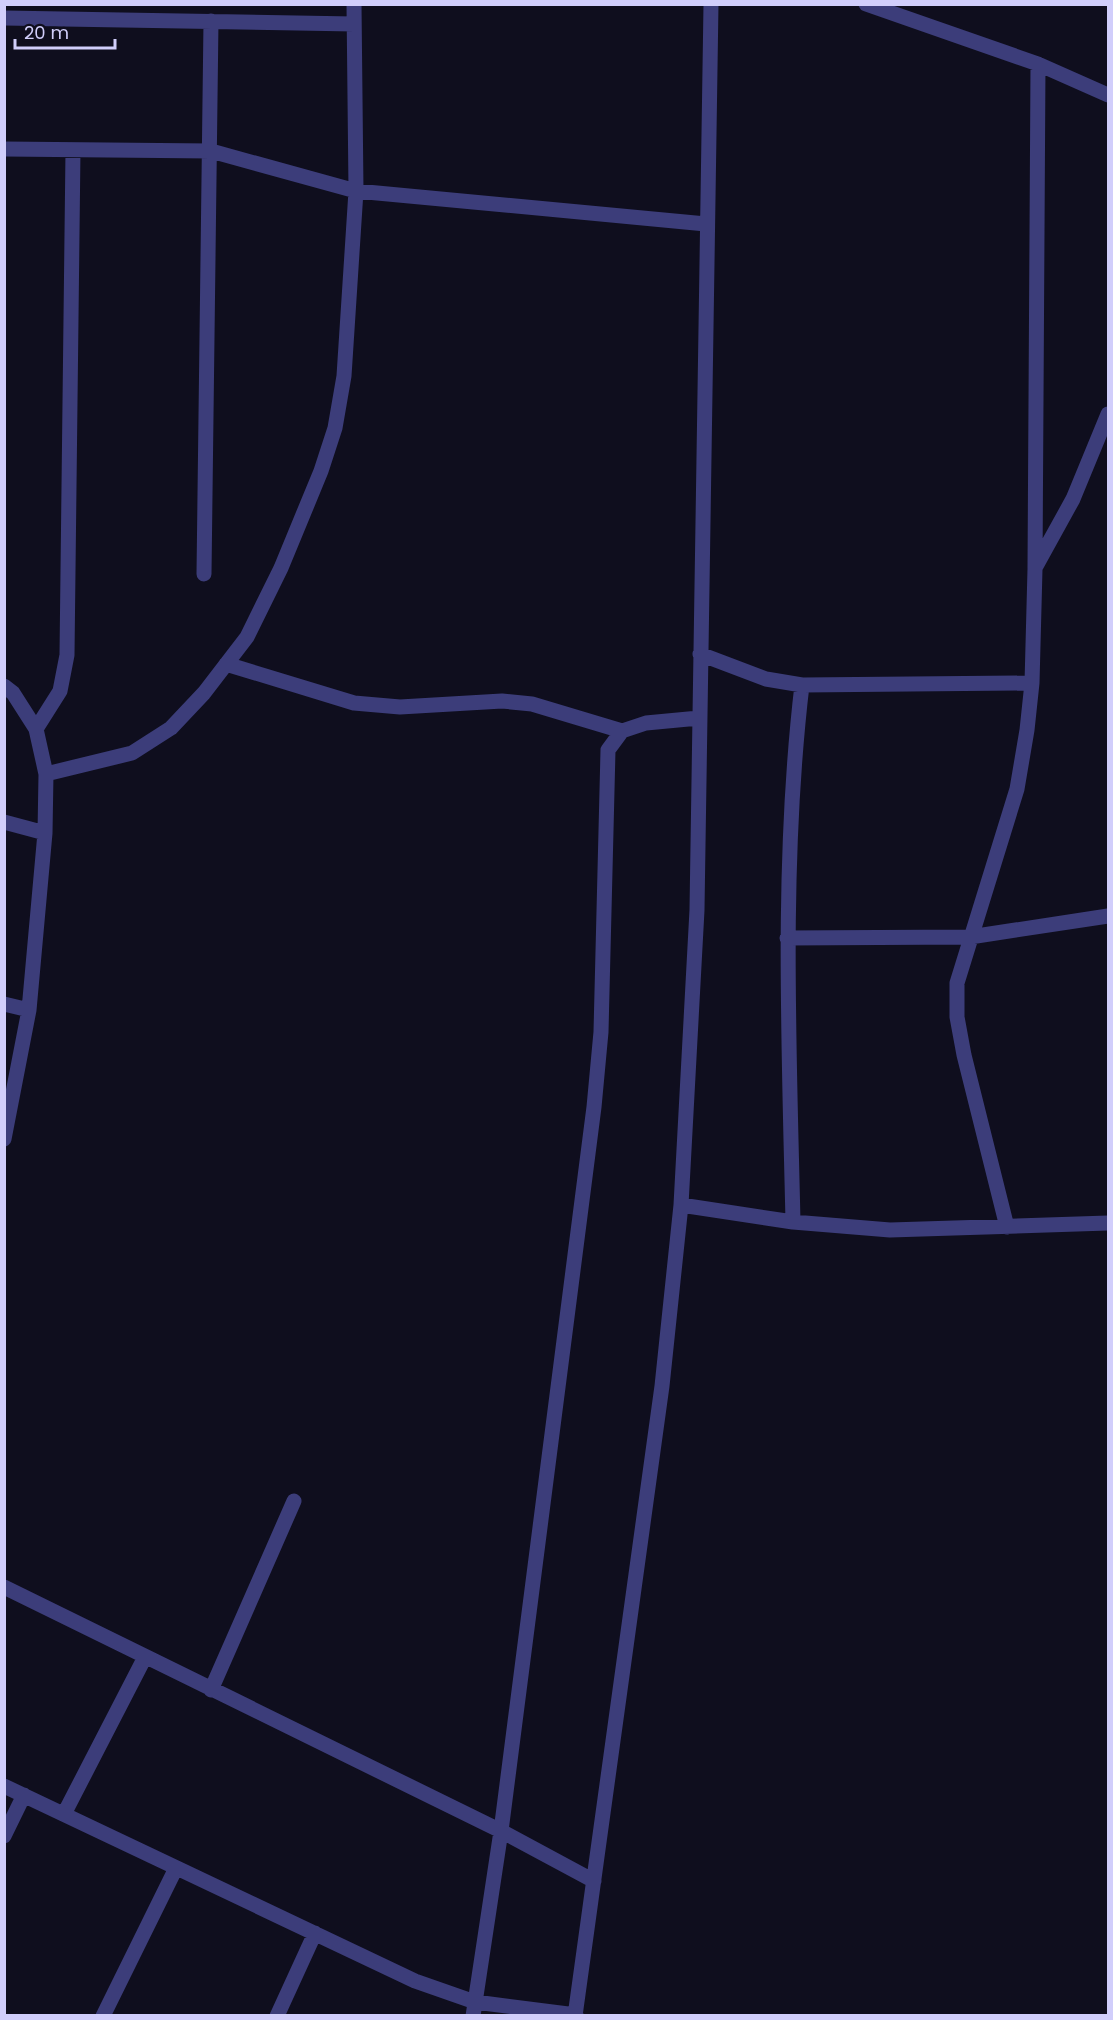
<svg xmlns="http://www.w3.org/2000/svg" width="1113" height="2020" font-family="Poppins,sans-serif">
  <style>
    .lines { fill: none; stroke-linecap: round; stroke-linejoin: round }
    .minor { stroke: #3c3d7a; stroke-width: 15 }
  </style>
  <rect width="100%" height="100%" fill="#0f0e1e"/>
  <g class="lines">
    <path class="minor" d="M866 4 1038 64 1108 95
      M4 18 354 24
      M4 149 211 151 356 191 706 224
      M1036 566 1073 499 1108 414
      M204 574 211 21
      M700 654 766 679 802 685 1032 683
      M226 664 354 703 400 707 502 701 532 704 622 731
      M4 686 13 693 36 729 46 774 45 833 29 1010 4 1139
      M36 729 60 691 67 655 73 150
      M46 774 132 753 171 728 204 693 247 637 281 568 321 471 335 428 344 376 356 191 354 4
      M4 822 45 833
      M787 938 970 937 1108 916
      M4 1004 29 1010
      M681 1205 793 1222 890 1230 1108 1223
      M793 1222C789 1043 781 863 802 685
      M1007 1227 964 1055 957 1017V983L1017 789 1027 730 1032 683 1035 569 1038 64
      M4 1587 501 1831 594 1881
      M211 1690 294 1501
      M4 1786 415 1981 475 2002 576 2015
      M64 1814 145 1657
      M4 1836 24 1795
      M103 2016 176 1868
      M277 2016 315 1933
      M473 2016 501 1831 594 1107 601 1032 608 750 622 731 646 723 699 718
      M575 2016 662 1386 681 1205 697 910 711 4"/>
  </g>
  <rect width="1113" height="2020" fill="none" stroke="#d1cefb" stroke-width="12"/>
  <path d="M15 39v9h100v-9" fill="none" stroke="#d1cefb" stroke-width="3"/>
  <text x="24" y="39" font-size="18" fill="#d1cefb" stroke="#0f0e1e" stroke-width="4.5" paint-order="stroke">20 m</text>
</svg>
